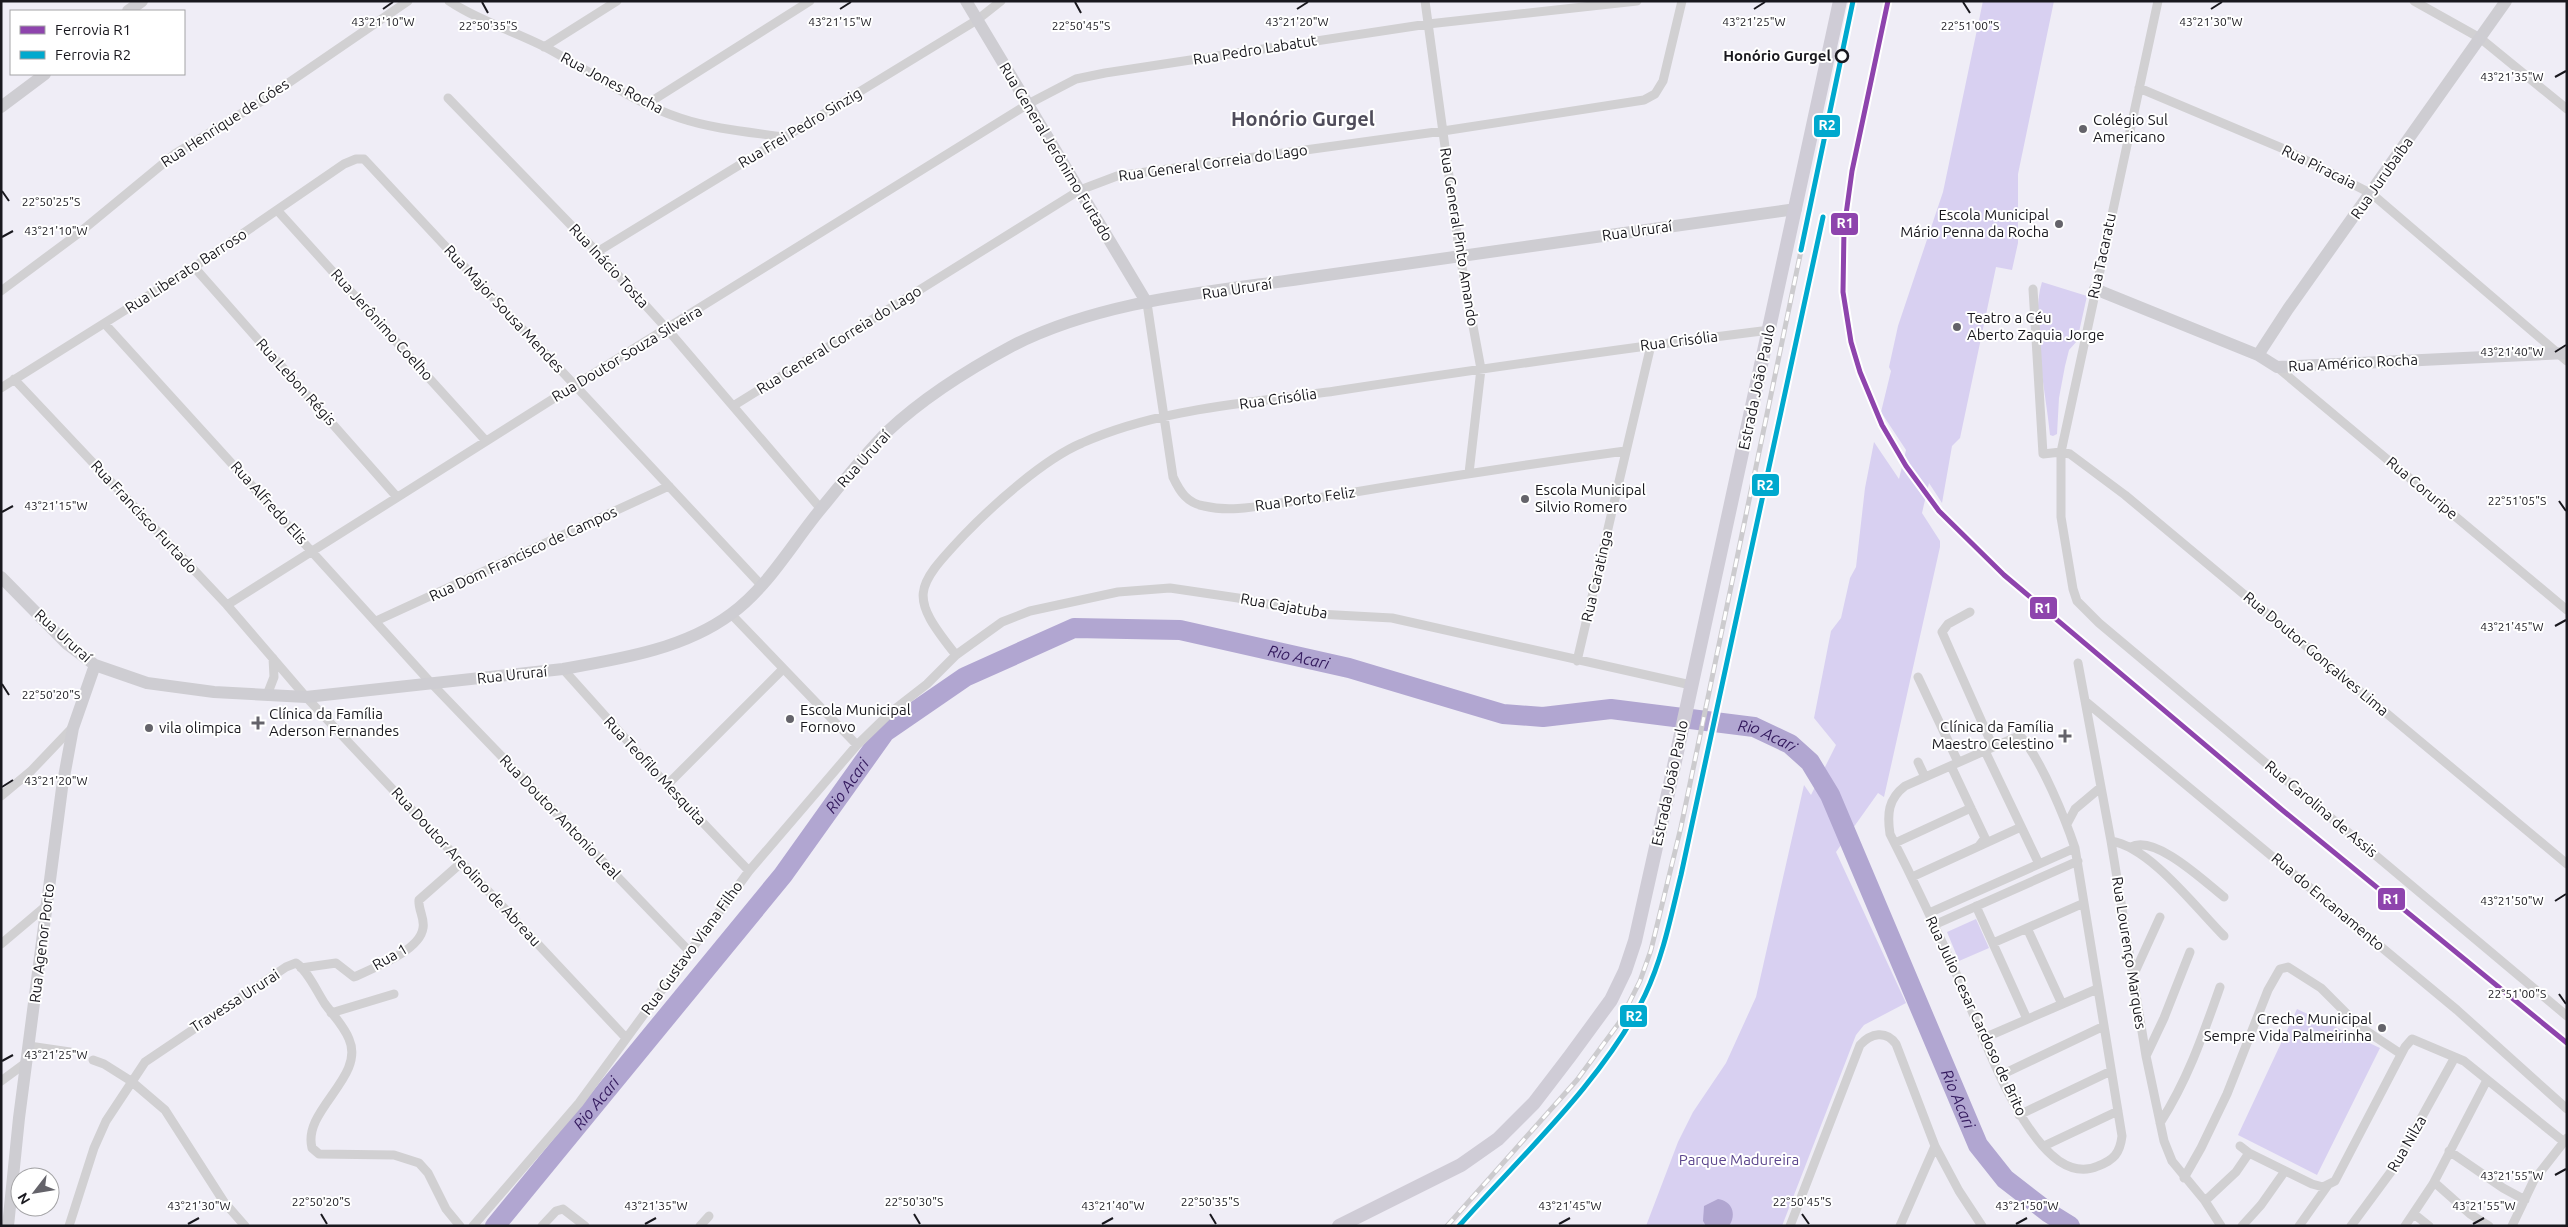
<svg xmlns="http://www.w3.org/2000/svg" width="2568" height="1227" font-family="Ubuntu,sans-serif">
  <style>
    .green { fill: #d8d0f1 }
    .water { fill: #b1a6d1 }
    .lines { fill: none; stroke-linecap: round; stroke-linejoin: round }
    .river { stroke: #b1a6d1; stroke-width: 20 }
    .street { stroke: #d1d0d2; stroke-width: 9 }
    .secondary { stroke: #cecdd2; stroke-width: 12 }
    .primary { stroke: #cfccd6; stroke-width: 14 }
    .rail-casing { stroke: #cccbce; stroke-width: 5 }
    .rail { stroke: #fff; stroke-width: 3; stroke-dasharray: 9; stroke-linecap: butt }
    .rail-1-casing { stroke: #fff; stroke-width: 9 }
    .rail-2-casing { stroke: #fff; stroke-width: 9 }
    .rail-1 { stroke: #8e44ad; stroke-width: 5 }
    .rail-2 { stroke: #00a9ce; stroke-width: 5 }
    .ticks { fill: none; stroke: #19181e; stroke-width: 2 }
    .stop-dot { fill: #fff; stroke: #19181e; stroke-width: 2.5 }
    .poi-dot { fill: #64636a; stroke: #fff; stroke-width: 2 }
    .labels { text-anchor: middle; stroke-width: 4; stroke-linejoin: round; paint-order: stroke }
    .street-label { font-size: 15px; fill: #19181e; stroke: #fff }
    .stop-label { font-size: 15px; font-weight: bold; fill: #19181e; stroke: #fff; text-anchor: end }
    .poi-label { font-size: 15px; fill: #19181e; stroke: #fff; text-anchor: start }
    .park-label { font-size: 15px; fill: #5c468d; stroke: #fff }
    .water-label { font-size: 16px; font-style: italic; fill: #341a5e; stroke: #fff }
    .district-label { font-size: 20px; font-weight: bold; fill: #4f4c5a; stroke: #fff }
    .ticks-label { font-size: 12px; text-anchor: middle; fill: #19181e; stroke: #fff; stroke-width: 4; stroke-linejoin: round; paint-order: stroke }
    .line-badge { stroke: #fff; stroke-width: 2 }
    .badge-label { font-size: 14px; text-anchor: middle; font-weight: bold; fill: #fff }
  </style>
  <rect width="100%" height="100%" fill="#efedf6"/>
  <path class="green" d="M1983 1H2054L2018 174V243L2012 270 1996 267 1960 438 1952 446 1942 503 1929 483 1922 513 1940 541V547L1884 797 1878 793 1836 852 1906 1003 1864 1025 1856 1035 1782 1226H1646L1678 1142 1693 1112 1726 1063 1756 997 1804 785 1811 795 1836 745 1814 718 1831 631 1841 618 1850 578 1856 567 1865 488 1874 442 1899 479 1906 450 1881 412 1891 371 1889 367 1898 326 1943 192Z
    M2042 282 2087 296 2077 341 2069 350 2065 366 2059 398 2057 434 2053 436 2050 435C2046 392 2030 321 2042 282Z
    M1976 919 1989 948 1959 961 1947 932Z
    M2297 1009 2380 1048 2317 1175 2238 1135Z"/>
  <path class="water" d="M1718 1199C1732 1201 1737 1214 1729 1226H1706L1703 1221 1704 1206Z"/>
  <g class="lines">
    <path class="river" id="s1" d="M495 1226 783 875 885 732 965 677 1074 628 1180 630 1349 668 1503 714 1543 717 1611 709 1754 727 1790 744 1810 762 1830 795 1978 1145 2005 1179 2049 1213 2070 1226"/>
    <path class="street" d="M449 1C479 21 514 31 545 47 589 70 632 102 680 118 713 129 749 132 784 137
      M1425 1 1460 256 1481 369 1469 473
      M2158 1 2061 452V517L2073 589 2077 601 2099 623 2567 1016
      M2414 1 2480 38 2567 109
      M544 47 617 1
      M2139 88 2284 149 2372 194 2567 361
      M448 98 597 252 667 329 821 509
      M647 104 810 1
      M277 210 486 441
      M597 252 977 20 1001 1
      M194 267 397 497
      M2033 289 2043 454 2061 452 2070 454 2125 495 2567 864
      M1 291 79 233 176 153 262 101 408 1
      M1147 303 1173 477C1180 492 1187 503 1204 506 1229 512 1254 507 1280 503 1315 499 1350 493 1385 487 1465 474 1545 462 1625 451
      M105 324 432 684 689 951
      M2277 367 2567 610
      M14 379 227 605 306 697 626 1038
      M1 388 194 267 344 164 356 159H364L761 585
      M733 406 1080 190 1117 176 1443 131 1644 100 1655 94 1663 81 1682 1
      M227 605 575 385 1028 104 1076 79 1105 73 1428 24 1637 1
      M1970 612 1948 624 1942 632 1993 747
      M731 614 857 745
      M376 621 669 486
      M956 655C909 596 913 589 964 535 993 505 1044 459 1082 443 1160 408 1251 403 1335 391 1480 369 1625 348 1770 330
      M1577 661 1651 345
      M2078 663 2111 841 2146 1056 2164 1141 2172 1161 2205 1201 2221 1226
      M563 669 667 785 749 871
      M1918 677 1958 762
      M267 695 274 677 273 658
      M2085 701 2457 1010 2567 1109
      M2016 737 2022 738C2042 762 2065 818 2075 848L2122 1136C2120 1153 2114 1160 2098 1166 2085 1172 2071 1169 2059 1161 2016 1131 1981 1031 1960 982 1938 932 1915 883 1890 834 1887 814 1888 799 1905 786Z
      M1985 751 2039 864
      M1918 762 1925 777
      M1951 766 1985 838 1979 846
      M667 785 782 670
      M1 796 31 771 72 728
      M2067 824 2075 809 2100 788
      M2111 841C2150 847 2196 908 2224 936
      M1895 843 1971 808
      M2131 847C2155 834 2205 882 2224 897
      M1912 877 2021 827
      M1976 906 2027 1019
      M1929 913 2075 848
      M1934 925 2078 861
      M2027 928 2062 1004
      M1993 943 2084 903
      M1 944 46 906
      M301 968 336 963 354 977C373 968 420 951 423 928 425 918 418 910 419 900L461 863
      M2134 974 2160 917
      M331 1013 394 994
      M1984 1038 2097 989
      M29 1046 70 1052
      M2146 1056 2164 1018 2190 952
      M93 1060 104 1064 131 1081 165 1110 224 1202 245 1226
      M2001 1075 2104 1026
      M1 1081 27 1062
      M2019 1115 2111 1071
      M2160 1123C2188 1079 2203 1035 2220 987
      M2044 1146 2118 1111
      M2240 1146 2249 1153 2312 1184 2323 1187 2335 1181 2405 1047 2412 1039 2464 1061 2563 1141
      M2449 1151 2503 1188 2525 1200
      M2184 1178 2201 1148 2227 1094 2268 990 2280 969 2288 967 2321 988 2359 1026 2401 1054
      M2434 1182 2470 1214 2489 1226
      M2205 1201 2236 1172 2249 1153
      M2414 1214 2429 1226
      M69 1226 94 1148 106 1121 145 1062 286 967 296 963C308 971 317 992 325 1004 333 1015 344 1026 349 1039 366 1077 302 1110 312 1148L319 1154 394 1155 419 1163 428 1173 446 1209 460 1226
      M473 1226 579 1103 749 871 857 745 891 712 927 684 956 655 1002 622 1030 611 1118 592 1170 588 1238 598 1318 614 1392 618 1691 685
      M542 1226 556 1211 563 1209 585 1226
      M700 1226 709 1216
      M1790 1226 1860 1045C1871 1033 1886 1030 1896 1044L1935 1146 1959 1191 1982 1226
      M1900 1226 1935 1146
      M2242 1226 2261 1205 2285 1171
      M2299 1226 2328 1185
      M2351 1226 2393 1169 2455 1057
      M2405 1226 2433 1184 2487 1080
      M2512 1226 2534 1180 2567 1138"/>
    <path class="secondary" d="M966 1 1147 303
      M128 11 142 1
      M1 107 45 74
      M2095 289 2258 355 2277 367 2567 353
      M2258 355 2288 309 2506 1
      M1 577 67 644 95 665 147 683 214 692 306 697 563 669C620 659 684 649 731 614 768 587 792 544 820 510 842 483 864 455 888 431 922 399 971 368 1012 346 1104 299 1213 292 1313 277 1474 253 1635 232 1796 209
      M8 1226 19 1118 62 788 73 728 95 665"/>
    <path class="primary" d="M1339 1226 1461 1165 1498 1139 1534 1103 1570 1056 1611 1000 1625 971 1635 941 1669 789 1840 1"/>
    <g class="rail-casing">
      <path id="rail" d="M1888 1 1852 171 1844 229 1843 292 1851 342 1860 372 1882 425 1906 466 1939 511 2004 575 2281 809 2567 1043
        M1447 1226 1577 1080 1619 1023 1640 981 1651 950 1681 827 1853 1"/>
    </g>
    <use href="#rail" class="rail"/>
    <g class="rail-1-casing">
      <path id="rail-1" d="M1888 1 1852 171 1844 229 1843 292 1851 342 1860 372 1882 425 1906 466 1939 511 2004 575 2281 809 2567 1043"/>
    </g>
    <g class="rail-2-casing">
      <path id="rail-2" d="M1801 250 1853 1
        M1459 1226C1520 1157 1605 1079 1645 995 1663 957 1671 916 1681 875L1823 217"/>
    </g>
    <use href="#rail-1" class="rail-1"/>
    <use href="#rail-2" class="rail-2"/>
  </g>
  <path class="ticks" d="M482 2 488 13M1075 2 1081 13M1963 2 1970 13M383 9 393 2M840 9 851 2M1297 9 1308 2M1754 9 1765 2M2211 9 2222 2M2555 77 2566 71M2 191 9 201M2 237 13 231M2555 352 2566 345M2559 501 2566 511M2 512 13 506M2555 626 2566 620M2 684 9 695M2 787 13 780M2555 901 2566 894M2559 994 2566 1004M2 1061 13 1055M2555 1175 2566 1169M321 1214 327 1224M914 1214 920 1224M1210 1214 1216 1224M1802 1214 1809 1224M188 1224 199 1218M645 1224 656 1218M1102 1224 1113 1218M1559 1224 1570 1218M2016 1224 2027 1218M2473 1224 2484 1218"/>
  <circle class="stop-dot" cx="1842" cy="56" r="6"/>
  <g class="poi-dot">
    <circle cx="2083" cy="129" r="5"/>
    <circle cx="2059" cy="224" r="5"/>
    <circle cx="1957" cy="327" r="5"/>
    <circle cx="1525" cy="499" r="5"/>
    <circle cx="790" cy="719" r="5"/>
    <path d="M255.5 715.5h5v5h5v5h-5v5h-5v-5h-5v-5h5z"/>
    <circle cx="149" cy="728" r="5"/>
    <path d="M2062.5 728.5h5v5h5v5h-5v5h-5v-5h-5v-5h5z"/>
    <circle cx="2382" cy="1028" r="5"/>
  </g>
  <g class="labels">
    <g class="street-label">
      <text transform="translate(1255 50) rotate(-9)" y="5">Rua Pedro Labatut</text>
      <text transform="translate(612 83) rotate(28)" y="5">Rua Jones Rocha</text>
      <text transform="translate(225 123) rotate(-33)" y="5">Rua Henrique de Góes</text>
      <text transform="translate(800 128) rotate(-31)" y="5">Rua Frei Pedro Sinzig</text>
      <text transform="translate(1056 152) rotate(59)" y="5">Rua General Jerônimo Furtado</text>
      <text transform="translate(1213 163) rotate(-8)" y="5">Rua General Correia do Lago</text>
      <text transform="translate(2319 167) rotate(26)" y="5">Rua Piracaia</text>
      <text transform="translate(2382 178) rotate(-55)" y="5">Rua Jurubaíba</text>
      <text transform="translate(1637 231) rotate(-8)" y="5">Rua Ururaí</text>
      <text transform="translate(1459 237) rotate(81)" y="5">Rua General Pinto Amando</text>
      <text transform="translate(2102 256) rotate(-78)" y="5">Rua Tacaratu</text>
      <text transform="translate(609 266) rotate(47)" y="5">Rua Inácio Tosta</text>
      <text transform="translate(186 271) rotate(-33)" y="5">Rua Liberato Barroso</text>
      <text transform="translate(1237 289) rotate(-9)" y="5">Rua Ururaí</text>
      <text transform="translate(504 309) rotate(47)" y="5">Rua Major Sousa Mendes</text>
      <text transform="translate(382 325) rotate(48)" y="5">Rua Jerônimo Coelho</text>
      <text transform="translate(839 340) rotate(-32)" y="5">Rua General Correia do Lago</text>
      <text transform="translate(1679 341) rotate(-7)" y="5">Rua Crisólia</text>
      <text transform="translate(627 354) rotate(-31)" y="5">Rua Doutor Souza Silveira</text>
      <text transform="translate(2353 363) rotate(-3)" y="5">Rua Américo Rocha</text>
      <text transform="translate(296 382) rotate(48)" y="5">Rua Lebon Régis</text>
      <text transform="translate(1757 387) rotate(-78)" y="5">Estrada João Paulo</text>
      <text transform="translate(1278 399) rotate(-8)" y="5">Rua Crisólia</text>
      <text transform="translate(864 459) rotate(-48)" y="5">Rua Ururaí</text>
      <text transform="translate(2422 488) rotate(40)" y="5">Rua Coruripe</text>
      <text transform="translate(1305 499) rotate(-8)" y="5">Rua Porto Feliz</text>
      <text transform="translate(269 503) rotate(48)" y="5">Rua Alfredo Elis</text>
      <text transform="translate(144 517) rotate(47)" y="5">Rua Francisco Furtado</text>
      <text transform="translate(523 554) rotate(-25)" y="5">Rua Dom Francisco de Campos</text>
      <text transform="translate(1597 576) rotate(-77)" y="5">Rua Caratinga</text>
      <text transform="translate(1284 606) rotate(10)" y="5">Rua Cajatuba</text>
      <text transform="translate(63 636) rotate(42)" y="5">Rua Ururaí</text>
      <text transform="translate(2316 654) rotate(40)" y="5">Rua Doutor Gonçalves Lima</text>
      <text transform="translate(512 675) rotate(-6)" y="5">Rua Ururaí</text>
      <text transform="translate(655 771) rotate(47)" y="5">Rua Teofilo Mesquita</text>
      <text transform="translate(1670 783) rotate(-78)" y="5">Estrada João Paulo</text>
      <text transform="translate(2321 809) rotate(40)" y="5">Rua Carolina de Assis</text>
      <text transform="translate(560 817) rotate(46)" y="5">Rua Doutor Antonio Leal</text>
      <text transform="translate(466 867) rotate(47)" y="5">Rua Doutor Areolino de Abreau</text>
      <text transform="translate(2328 902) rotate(40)" y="5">Rua do Encanamento</text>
      <text transform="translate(42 943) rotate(-83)" y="5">Rua Agenor Porto</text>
      <text transform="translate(692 948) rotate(-54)" y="5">Rua Gustavo Viana Filho</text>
      <text transform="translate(2129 953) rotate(81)" y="5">Rua Lourenço Marques</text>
      <text transform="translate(390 957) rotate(-30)" y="5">Rua 1</text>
      <text transform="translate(235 1001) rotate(-33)" y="5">Travessa Ururai</text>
      <text transform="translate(1976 1016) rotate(65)" y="5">Rua Julio Cesar Cardoso de Brito</text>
      <text transform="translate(2407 1144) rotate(-60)" y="5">Rua Nilza</text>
    </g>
    <g class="stop-label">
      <text x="1831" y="61">Honório Gurgel</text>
    </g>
    <g class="poi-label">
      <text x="2093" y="125">Colégio Sul<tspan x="2093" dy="17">Americano</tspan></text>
      <text x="2049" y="220" text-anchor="end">Escola Municipal<tspan x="2049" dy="17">Mário Penna da Rocha</tspan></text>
      <text x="1967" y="323">Teatro a Céu<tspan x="1967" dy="17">Aberto Zaquia Jorge</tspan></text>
      <text x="1535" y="495">Escola Municipal<tspan x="1535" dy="17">Silvio Romero</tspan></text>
      <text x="800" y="715">Escola Municipal<tspan x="800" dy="17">Fornovo</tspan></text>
      <text x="269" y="719">Clínica da Família<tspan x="269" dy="17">Aderson Fernandes</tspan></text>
      <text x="2054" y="732" text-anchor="end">Clínica da Família<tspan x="2054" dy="17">Maestro Celestino</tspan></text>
      <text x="159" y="733">vila olimpica</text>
      <text x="2372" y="1024" text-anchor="end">Creche Municipal<tspan x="2372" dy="17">Sempre Vida Palmeirinha</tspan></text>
    </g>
    <g class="park-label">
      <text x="1739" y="1165">Parque Madureira</text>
    </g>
    <g class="water-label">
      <text dy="6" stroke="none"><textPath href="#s1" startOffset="1074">Rio Acari</textPath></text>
      <text dy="6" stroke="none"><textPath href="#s1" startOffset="1554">Rio Acari</textPath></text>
      <text dy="6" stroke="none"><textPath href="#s1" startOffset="564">Rio Acari</textPath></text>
      <text dy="6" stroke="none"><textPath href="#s1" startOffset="1974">Rio Acari</textPath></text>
      <text dy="6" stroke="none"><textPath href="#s1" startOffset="159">Rio Acari</textPath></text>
    </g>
    <g class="district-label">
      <text x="1303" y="126">Honório Gurgel</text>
    </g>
  </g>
  <g class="ticks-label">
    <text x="383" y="26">43°21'10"W</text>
    <text x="840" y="26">43°21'15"W</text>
    <text x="1297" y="26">43°21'20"W</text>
    <text x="1754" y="26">43°21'25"W</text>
    <text x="2211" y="26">43°21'30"W</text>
    <text x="488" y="30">22°50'35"S</text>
    <text x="1081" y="30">22°50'45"S</text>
    <text x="1970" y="30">22°51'00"S</text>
    <text x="2512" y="81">43°21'35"W</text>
    <text x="51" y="206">22°50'25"S</text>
    <text x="56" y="235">43°21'10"W</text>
    <text x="2512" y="356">43°21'40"W</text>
    <text x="2517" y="505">22°51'05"S</text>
    <text x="56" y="510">43°21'15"W</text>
    <text x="2512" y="631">43°21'45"W</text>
    <text x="51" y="699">22°50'20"S</text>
    <text x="56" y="785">43°21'20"W</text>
    <text x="2512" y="905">43°21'50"W</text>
    <text x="2517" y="998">22°51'00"S</text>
    <text x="56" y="1059">43°21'25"W</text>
    <text x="2512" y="1180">43°21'55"W</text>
    <text x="321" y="1206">22°50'20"S</text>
    <text x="914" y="1206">22°50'30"S</text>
    <text x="1210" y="1206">22°50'35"S</text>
    <text x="1802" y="1206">22°50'45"S</text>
    <text x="199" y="1210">43°21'30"W</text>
    <text x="656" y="1210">43°21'35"W</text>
    <text x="1113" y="1210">43°21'40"W</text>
    <text x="1570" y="1210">43°21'45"W</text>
    <text x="2027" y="1210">43°21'50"W</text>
    <text x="2484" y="1210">43°21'55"W</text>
  </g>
  <g class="line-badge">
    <rect x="1813" y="114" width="28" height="24" rx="5" fill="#00a9ce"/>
    <rect x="1830" y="212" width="29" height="24" rx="5" fill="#8e44ad"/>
    <rect x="1751" y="473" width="29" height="24" rx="5" fill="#00a9ce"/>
    <rect x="2029" y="596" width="29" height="24" rx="5" fill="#8e44ad"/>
    <rect x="2377" y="887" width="29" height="24" rx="5" fill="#8e44ad"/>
    <rect x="1619" y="1004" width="29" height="24" rx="5" fill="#00a9ce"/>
  </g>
  <g class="badge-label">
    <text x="1827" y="130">R2</text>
    <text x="1845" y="228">R1</text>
    <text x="1765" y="490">R2</text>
    <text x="2043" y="613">R1</text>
    <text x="2391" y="904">R1</text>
    <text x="1634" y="1021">R2</text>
  </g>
  <rect width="2568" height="1227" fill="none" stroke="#19181e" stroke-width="5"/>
  <rect x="10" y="10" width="175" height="65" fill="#ffffff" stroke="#a3a3a5"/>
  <rect x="20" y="26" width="25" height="8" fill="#8e44ad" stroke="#a3a3a5"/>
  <text x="55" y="35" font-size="15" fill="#19181e">Ferrovia R1</text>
  <rect x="20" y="51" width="25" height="8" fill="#00a9ce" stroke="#a3a3a5"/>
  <text x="55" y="60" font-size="15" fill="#19181e">Ferrovia R2</text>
  <g transform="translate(35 1192) rotate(239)"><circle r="24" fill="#ffffff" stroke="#a3a3a5"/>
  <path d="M0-4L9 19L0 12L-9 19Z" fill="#64636a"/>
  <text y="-8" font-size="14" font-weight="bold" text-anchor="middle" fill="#19181e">N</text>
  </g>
</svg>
